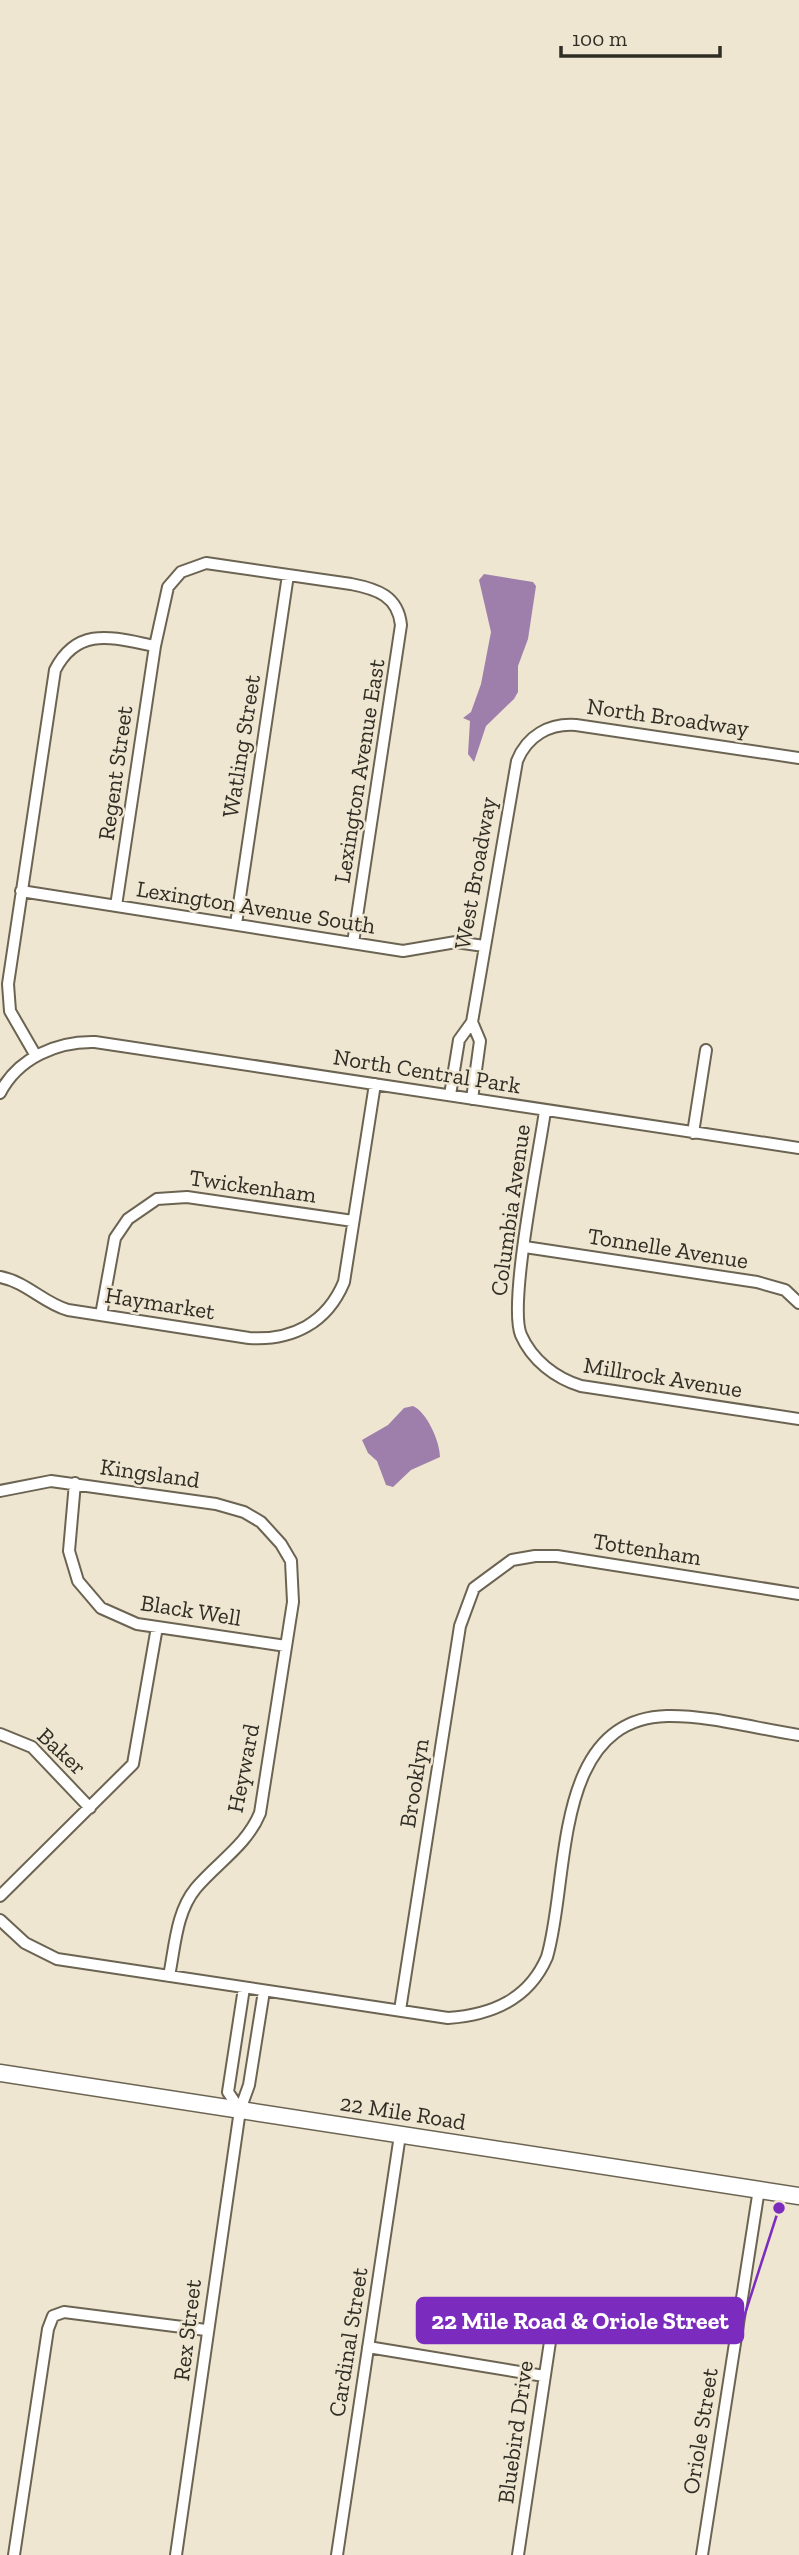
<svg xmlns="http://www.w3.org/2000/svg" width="799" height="2555" font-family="'Zilla Slab',serif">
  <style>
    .water { fill: #9e7fab }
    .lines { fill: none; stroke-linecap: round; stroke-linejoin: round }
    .street-casing { stroke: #6c6452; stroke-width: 14 }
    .secondary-casing { stroke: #6c6452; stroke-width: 19 }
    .street { stroke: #fff; stroke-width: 10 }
    .secondary { stroke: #fff; stroke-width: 16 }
    .labels { text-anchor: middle; stroke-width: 5; stroke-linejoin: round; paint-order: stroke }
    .street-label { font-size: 23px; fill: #302d25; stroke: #efe6d2 }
    .leader { fill: none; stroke: #7b2cbf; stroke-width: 2.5 }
    .callout-dot { fill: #7b2cbf; stroke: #efe6d2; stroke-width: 2.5 }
    .callout { fill: #7b2cbf; stroke: #7b2cbf; stroke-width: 2.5 }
    .callout-label { font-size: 24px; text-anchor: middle; font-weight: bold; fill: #fff }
  </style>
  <rect width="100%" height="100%" fill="#efe6d2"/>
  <path class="water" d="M484 574 533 582 536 586 528 639 518 666V692L514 699 486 726 474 762 468 754 470 721 463 718 471 712 481 684 491 632 479 580Z
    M413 1406C427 1412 440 1442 440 1457L411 1470 393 1487 386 1485 377 1461 368 1453 362 1440 388 1425 404 1408Z"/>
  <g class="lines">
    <g class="street-casing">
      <path id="street" d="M21 891 403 951 456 942 484 946
        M116 906 155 646 168 587 181 572 206 563 351 584C377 589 398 596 401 625L353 943
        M236 924 288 575
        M36 1056 10 1011 8 984 55 670C78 625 114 638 155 646
        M0 1093C18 1058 57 1041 95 1042L799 1148
        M450 1095 459 1040 472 1022 517 761C527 736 549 723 576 725L799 758
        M472 1099 480 1041 472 1022
        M545 1111C539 1154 508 1304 521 1335 532 1360 555 1378 581 1386L799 1419
        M693 1133 706 1050
        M525 1247 757 1282 785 1290 799 1303
        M0 1277C27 1282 43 1303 68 1310L249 1338C292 1341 327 1323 344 1282L375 1084
        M101 1315 115 1238 128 1219 157 1199 187 1197 353 1221
        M75 1483 69 1551 78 1581 101 1608 137 1624 286 1646
        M0 1491 51 1481 216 1504 244 1512 261 1522 281 1544 291 1561 293 1602 260 1813C247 1845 217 1863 196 1888 176 1912 175 1947 169 1976
        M0 1734 32 1747 90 1808
        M0 1896 133 1764 157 1627
        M0 1920 25 1943 57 1959 448 2018C493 2015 529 1999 547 1957 570 1880 551 1719 667 1716 708 1715 758 1729 799 1735
        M400 2010 460 1626 474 1588 512 1560 535 1556H557L799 1594
        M240 2110 228 2092 244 1988
        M368 2347 544 2376
        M14 2555 48 2329 53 2316 64 2312 206 2330
        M176 2555 240 2110 249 2085 264 1991
        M337 2555 400 2135
        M518 2555 554 2315
        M702 2555 759 2189"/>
    </g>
    <g class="secondary-casing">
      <path id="secondary" d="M0 2073 799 2196"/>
    </g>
    <use href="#street" class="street"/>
    <use href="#secondary" class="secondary"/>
  </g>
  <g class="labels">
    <g class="street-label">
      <text transform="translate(668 717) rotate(8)" y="8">North Broadway</text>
      <text transform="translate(241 746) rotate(-81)" y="8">Watling Street</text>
      <text transform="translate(359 771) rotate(-81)" y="8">Lexington Avenue East</text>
      <text transform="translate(115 773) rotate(-82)" y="8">Regent Street</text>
      <text transform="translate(475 873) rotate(-80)" y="8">West Broadway</text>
      <text transform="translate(256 907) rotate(9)" y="8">Lexington Avenue South</text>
      <text transform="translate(427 1071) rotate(9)" y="8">North Central Park</text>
      <text transform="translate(253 1186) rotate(8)" y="8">Twickenham</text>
      <text transform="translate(510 1210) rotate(-82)" y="8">Columbia Avenue</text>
      <text transform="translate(668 1248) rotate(9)" y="8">Tonnelle Avenue</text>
      <text transform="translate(160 1303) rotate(9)" y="8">Haymarket</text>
      <text transform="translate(663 1377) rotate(9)" y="8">Millrock Avenue</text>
      <text transform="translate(150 1473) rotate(8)" y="8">Kingsland</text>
      <text transform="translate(647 1549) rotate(9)" y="8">Tottenham</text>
      <text transform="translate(191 1610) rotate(9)" y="8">Black Well</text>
      <text transform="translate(62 1751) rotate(43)" y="8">Baker</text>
      <text transform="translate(243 1768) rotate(-79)" y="8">Heyward</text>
      <text transform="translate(414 1783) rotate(-81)" y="8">Brooklyn</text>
      <text transform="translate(403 2112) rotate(9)" y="8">22 Mile Road</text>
      <text transform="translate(187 2330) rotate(-83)" y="8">Rex Street</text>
      <text transform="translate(348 2342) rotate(-81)" y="8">Cardinal Street</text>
      <text transform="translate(700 2431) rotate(-81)" y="8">Oriole Street</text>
      <text transform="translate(515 2432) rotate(-82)" y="8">Bluebird Drive</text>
    </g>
  </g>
  <path class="leader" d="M779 2208L743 2320"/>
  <circle class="callout-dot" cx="779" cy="2208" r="7"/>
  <rect class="callout" x="417" y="2298" width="326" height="45" rx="7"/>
  <g class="callout-label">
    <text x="580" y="2329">22 Mile Road &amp; Oriole Street</text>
  </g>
  <path d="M561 46v10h159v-10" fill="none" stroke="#302d25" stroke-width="3.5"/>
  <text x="572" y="46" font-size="21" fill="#302d25" stroke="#efe6d2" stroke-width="5" paint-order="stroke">100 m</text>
</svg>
